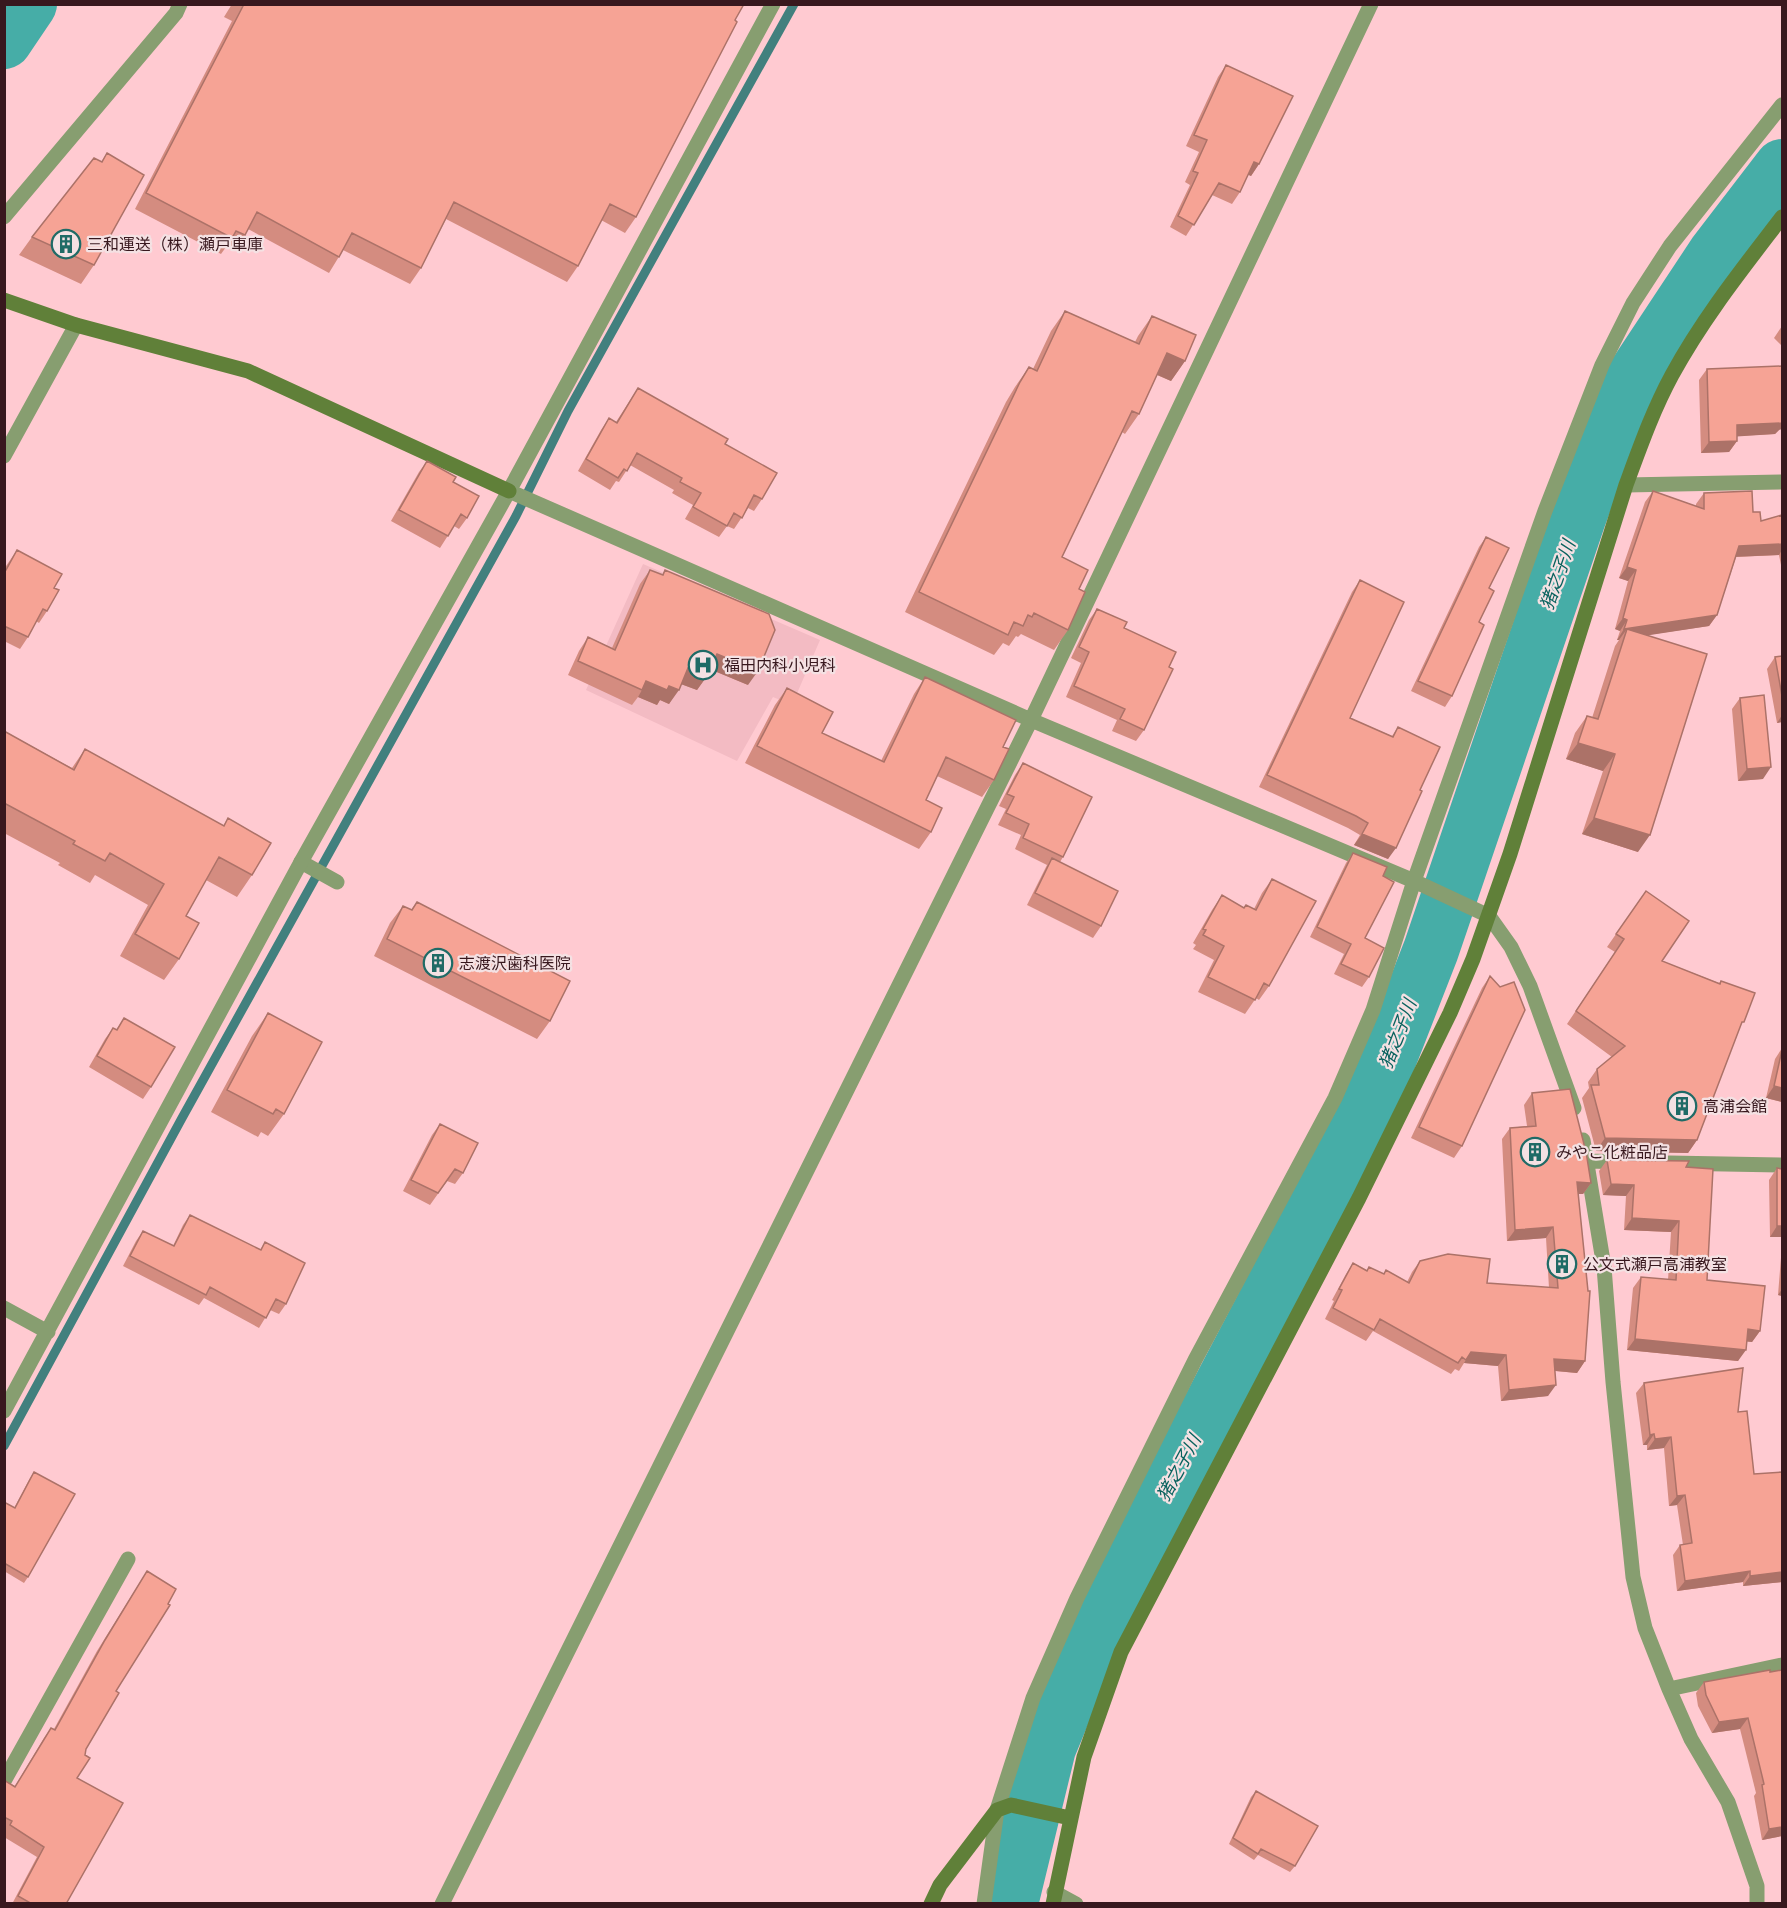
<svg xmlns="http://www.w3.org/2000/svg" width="1787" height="1908" font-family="Signika,'Noto Sans JP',sans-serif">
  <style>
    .built { fill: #f3bbc3 }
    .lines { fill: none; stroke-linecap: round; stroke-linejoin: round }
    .stream { stroke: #42807e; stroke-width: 9 }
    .river { stroke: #46ada7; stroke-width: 56 }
    .lane { stroke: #879e70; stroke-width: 15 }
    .street { stroke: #879e70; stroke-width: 15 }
    .secondary { stroke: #608039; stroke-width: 15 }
    .wall { fill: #d48c80 }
    .shaded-wall { fill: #ac7268 }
    .building { fill: #f6a395; stroke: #ac7268; stroke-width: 1.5 }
    .labels { text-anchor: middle; stroke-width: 4.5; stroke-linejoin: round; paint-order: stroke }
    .poi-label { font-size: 16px; fill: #38181e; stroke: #f4e1e3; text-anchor: start }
    .water-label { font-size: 18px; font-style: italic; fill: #09625e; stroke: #f4e1e3 }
  </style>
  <rect width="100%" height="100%" fill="#ffcad1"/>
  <path class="built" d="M643 564 820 640 792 705 773 697 737 761 586 690Z"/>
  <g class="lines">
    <path class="stream" d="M4 1446 182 1118 516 516 568 411 794 4"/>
    <path class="river" d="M4 41 29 4
      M1010 1904 1048 1748 1109 1601 1376 1091 1431 950 1578 518 1626 389 1716 253 1782 167"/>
    <path class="lane" d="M301 862 337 882
      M4 1781 128 1559"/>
    <path class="street" d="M4 217 176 13 180 4
      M4 456 76 325
      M1626 485 1782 482
      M509 491 1031 720 1414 881 1489 916 1511 947 1530 986 1574 1108
      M1583 1140 1604 1267 1613 1382 1633 1577 1645 1628 1669 1689 1691 1739 1728 1802 1757 1886V1904
      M1588 1161 1627 1162
      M1669 1163 1782 1165
      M4 1308 48 1332
      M4 1411 301 862 509 491 773 4
      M1669 1689 1782 1665
      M1054 1892 1076 1904
      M442 1904 1031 720 1371 4
      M984 1904 997 1810 1033 1698 1077 1598 1195 1360 1335 1098 1373 1010 1414 881 1545 511 1602 365 1633 303 1670 246 1782 105"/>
    <path class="secondary" d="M4 300 76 325 248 371 509 491
      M931 1904 940 1885 997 1810 1011 1805 1070 1818
      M1053 1904 1084 1757 1121 1652 1359 1198 1450 1013 1473 959 1510 854 1626 485C1640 447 1653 410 1672 375 1703 318 1743 268 1782 217"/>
  </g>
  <path class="wall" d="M232 4H744L735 20 636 217 625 233 601 220 578 266 567 282 446 219 421 268 410 284 343 250 329 273 248 229 234 251 226 247 221 254 135 209 232 21 224 17Z
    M1226 65 1259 164 1251 176 1248 174 1240 192 1232 204 1212 195 1186 236 1170 227 1190 185 1185 182 1199 152 1186 146 1218 77Z
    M107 153 94 265 81 284 19 255 32 237 101 162Z
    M1065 311 1135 342 1138 336 1152 316 1185 361 1171 381 1157 375 1139 414 1125 434 1122 432 1062 557 1079 589 1068 630 1054 650 1021 634 1018 637 1016 636 1009 646 1003 643 994 655 905 612 1006 402 1015 387 1029 367 1033 369 1051 331Z
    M1782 326V346L1774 338Z
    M1707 369 1779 430 1775 434 1737 436V441L1729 452 1701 453 1699 380Z
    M638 388 725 444 762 499 754 511 748 508 734 529 727 526 719 537 685 519 693 505 672 493 674 490 630 465 619 482 616 481 610 490 578 471 601 430 609 418 616 422Z
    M427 461 453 482 467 518 459 529 454 526 440 548 391 521 419 472Z
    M1653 491 1696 506V504L1704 493 1753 512 1761 521 1782 515V570L1779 555 1736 557 1717 615 1709 626 1647 635 1638 852 1582 834 1603 771 1566 759 1575 733 1587 716 1592 718 1615 646 1619 640H1617L1620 631 1615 629 1628 581 1619 578 1645 502Z
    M1486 537 1489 588 1479 622 1452 696 1445 707 1411 691 1479 547Z
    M17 550 54 588 47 611 39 623 36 621 28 637 20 649 4 641V569Z
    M650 570 662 575 665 570 748 685 710 669 707 676 697 690 681 684 669 704 660 700 657 705 638 697 632 705 568 675 579 651 588 637 612 648 640 584Z
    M1360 580 1350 718 1392 736 1398 727 1420 790 1388 859 1354 845 1360 835 1348 828 1259 787 1352 592Z
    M1097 609 1124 628 1169 667 1144 730 1136 741 1112 731 1117 720 1066 697 1081 663 1071 658 1089 620Z
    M1782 656V722L1777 723 1767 669 1775 657Z
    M925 677 1003 747 994 780 982 797 937 776 926 800 931 832 919 849 745 763 775 705 787 688 822 733 881 761 914 694Z
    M1740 698 1763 779 1738 781 1732 709Z
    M4 731 72 768 85 749 223 826 228 818 252 875 237 897 206 880 186 916 179 959 164 980 120 956 148 905 95 875 90 883 58 865 60 863 4 833Z
    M1023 763 1063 857 1060 862 1101 926 1093 938 1027 905 1047 865 1015 849 1021 835 998 825 1006 809 999 806 1015 775Z
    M1353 853 1383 876 1365 938 1369 977 1362 987 1334 974 1344 954 1310 937 1346 863Z
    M1272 879 1269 986 1259 1000 1256 998 1245 1014 1198 992 1214 960 1193 949 1196 945 1193 943 1212 910 1222 895 1244 908 1254 909 1262 893Z
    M1646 891 1662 961 1719 983 1721 981 1738 1031 1697 1140 1688 1153 1596 1151 1582 1098 1589 1088 1588 1082 1597 1069 1612 1057 1567 1024 1615 952 1607 947Z
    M417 902 550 1021 537 1039 374 956 390 923 403 906 411 910Z
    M1490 976 1462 1146 1454 1158 1411 1138 1482 988Z
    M268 1013 284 1114 268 1136 261 1132 258 1137 211 1112 252 1036Z
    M124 1018 151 1087 143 1099 89 1067 105 1039 113 1028 116 1030Z
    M1782 1048V1102L1766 1098 1775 1059Z
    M1532 1093 1591 1183 1583 1194H1578L1585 1361 1577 1373 1555 1371 1548 1396 1501 1401 1498 1366 1464 1363 1459 1371 1455 1369 1451 1374 1373 1331 1366 1341 1325 1319 1334 1301 1332 1300 1346 1274 1353 1263 1367 1270 1383 1274 1407 1282 1412 1272 1420 1261 1487 1283 1549 1288 1546 1238 1507 1241 1502 1139 1510 1128 1527 1126 1524 1105Z
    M440 1124 463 1173 455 1184 447 1181 430 1205 403 1191 432 1135Z
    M1607 1160 1686 1167 1707 1280 1760 1331 1752 1342 1747 1341 1738 1361 1627 1350 1633 1288 1641 1277 1668 1280 1671 1232 1624 1230 1626 1196 1603 1195 1599 1171Z
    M1777 1168 1782 1237H1770L1769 1180Z
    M190 1215 260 1250 265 1242 286 1304 279 1314 270 1310 259 1328 204 1298 199 1305 123 1266 136 1241 143 1231 173 1246 183 1225Z
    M1782 1245V1296L1778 1295Z
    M1644 1383 1738 1412 1754 1474 1782 1472V1582L1743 1586V1582L1677 1591 1673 1555 1680 1545H1683L1677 1505 1669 1506 1664 1448 1647 1450V1445H1643L1636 1393Z
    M34 1472 28 1577 24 1583 4 1571V1502L14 1508 30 1478Z
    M147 1571 116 1691 86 1749 77 1778 66 1904H12L37 1857 4 1837V1780L15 1786 44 1738 51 1728 54 1729 97 1651Z
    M1782 1670V1836L1762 1840 1754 1796 1756 1793 1740 1729 1712 1733 1698 1706 1696 1693 1704 1682Z
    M1256 1791 1295 1866 1290 1872 1258 1855 1254 1860 1229 1844 1251 1797Z"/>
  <path class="shaded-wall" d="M1254 162 1259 164 1251 176 1246 174Z
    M1167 353 1185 361 1171 381 1153 373Z
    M1782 419V429L1779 430 1775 434 1729 437 1737 425Z
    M1737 441 1729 452 1701 453 1709 442Z
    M1782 544V550L1779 555 1731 557 1739 546Z
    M1627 567 1636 570 1628 581 1619 578Z
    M1717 615 1709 626 1624 639 1627 629Z
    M1623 618 1627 620 1620 631 1615 629Z
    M1624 629H1627L1619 640H1617Z
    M717 654 758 671 748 685 707 668Z
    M688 668 707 676 697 690 678 683Z
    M646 681 669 686 679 690 669 704 660 700 657 705 638 697 642 690Z
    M1782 715V722L1777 723Z
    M1578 743 1615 754 1603 771 1566 759Z
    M1771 767 1763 779 1738 781 1747 769Z
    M1594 818 1650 835 1638 852 1582 834Z
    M1362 834 1396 848 1388 859 1354 845Z
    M1774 1086 1782 1088V1102L1766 1098Z
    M1605 1138 1697 1140 1688 1153 1596 1151Z
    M1577 1182 1591 1183 1583 1194H1569Z
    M1611 1184 1634 1185 1626 1196 1603 1195Z
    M1632 1218 1679 1221 1671 1232 1624 1230Z
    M1777 1226H1782V1237H1770Z
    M1553 1227 1546 1238 1507 1241 1515 1230Z
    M1782 1289V1296L1778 1295Z
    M1748 1329 1760 1331 1752 1342 1740 1341Z
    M1635 1339 1746 1350 1738 1361 1627 1350Z
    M1471 1352 1506 1355 1498 1366 1464 1363Z
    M1554 1359 1585 1361 1577 1373 1546 1370Z
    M1556 1385 1548 1396 1501 1401 1509 1390Z
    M1654 1434 1647 1445H1643L1650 1435Z
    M1671 1437 1664 1448 1647 1450 1655 1439Z
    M1685 1495 1677 1505 1669 1506 1677 1496Z
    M1750 1571 1743 1582 1677 1591 1685 1581Z
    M1782 1572V1582L1743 1586 1750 1576Z
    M1748 1718 1740 1729 1712 1733 1719 1722Z
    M1782 1827V1836L1762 1840 1769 1829Z"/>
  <path class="building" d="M240 4H744L735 20 737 22 636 217 610 204 578 266 454 202 421 268 352 233 339 257 257 212 245 235 236 231 232 238 146 193 243 6Z
    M1226 65 1293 96 1259 164 1254 162 1240 192 1219 183 1194 225 1178 216 1198 173 1193 171 1207 140 1194 135Z
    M107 153 144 175 94 265 32 237 94 158 102 162Z
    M1065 311 1139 344 1152 316 1196 335 1185 361 1167 353 1139 414 1132 411 1062 557 1088 570 1079 589 1085 592 1068 630 1034 613 1032 617 1028 615 1023 626 1014 622 1008 635 919 592 1020 382 1029 367 1037 371Z
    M1782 366V423L1737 425V441L1709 442 1707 369Z
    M638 388 728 439 725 444 777 473 762 499 754 495 742 518 734 513 727 526 693 507 701 493 680 482 682 478 637 453 627 471 624 469 618 478 586 459 609 418 617 423Z
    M427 461 456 477 453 482 479 496 467 518 461 514 448 536 399 510Z
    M1653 491 1704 509V493L1752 491 1753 512H1760L1761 521 1782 515V544L1739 546 1717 615 1624 629 1627 620 1623 618 1636 570 1627 567Z
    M1486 537 1509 548 1489 588 1494 591 1479 622 1484 625 1452 696 1418 681Z
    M17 550 62 574 54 588 59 590 47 611 43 609 28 637 4 626V570H6Z
    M650 570 663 575 665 570 769 614 775 630 758 671 717 654 707 676 688 668 679 690 669 686 667 690 646 681 642 690 578 661 588 637 615 650Z
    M1360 580 1404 602 1350 718 1393 737 1398 727 1440 747 1420 790 1422 791 1396 848 1362 834 1368 823 1356 816 1267 775Z
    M1097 609 1127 622 1124 628 1176 652 1169 667 1173 669 1144 730 1120 719 1125 709 1074 686 1089 652 1079 647Z
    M1627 629 1707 654 1650 835 1594 818 1615 754 1578 743 1587 716 1598 719Z
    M1782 656V696L1775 657Z
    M925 677 1016 720 1003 747 1009 749 994 780 946 757 926 800 942 808 931 832 757 746 787 688 833 712 822 733 884 762Z
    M1764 695 1771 767 1747 769 1740 698Z
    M4 731 74 770 85 749 224 826 228 818 271 843 252 875 219 857 186 916 199 923 179 959 135 934 164 884 110 853 105 861 73 844 75 841 4 803Z
    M1023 763 1092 797 1063 857 1023 838 1029 824 1006 813 1014 797 1007 794Z
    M1353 853 1387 867 1383 876 1394 882 1365 938 1384 948 1369 977 1341 964 1351 944 1317 927Z
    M1052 858 1118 891 1101 926 1035 893Z
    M1272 879 1316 901 1269 986 1264 983 1255 1000 1208 977 1224 946 1203 935 1206 930 1203 929 1222 895 1244 908 1246 905 1256 910Z
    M1646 891 1689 921 1662 961 1720 984 1721 981 1755 993 1744 1022H1742L1697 1140 1605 1138 1591 1085H1599L1597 1069 1625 1046 1576 1011 1624 939 1616 934Z
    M417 902 570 981 550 1021 387 939 403 906 412 910Z
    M1490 976 1500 987 1514 982 1525 1010 1462 1146 1419 1127Z
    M268 1013 322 1042 284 1114 276 1109 273 1114 227 1090Z
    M124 1018 175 1047 151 1087 97 1056 113 1028 117 1030Z
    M1782 1050V1088L1774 1086Z
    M1570 1089 1586 1152 1591 1183 1577 1182 1588 1291H1590L1585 1361 1554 1359 1556 1385 1509 1390 1506 1355 1471 1352 1466 1360 1462 1357 1458 1363 1380 1319 1374 1330 1333 1308 1342 1290 1339 1289 1353 1263 1367 1271 1369 1267 1384 1274 1386 1270 1409 1283 1420 1261 1448 1254 1490 1259 1487 1283 1558 1288 1553 1227 1515 1230 1510 1128 1536 1126 1532 1093Z
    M440 1124 478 1143 463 1173 455 1169 438 1193 411 1180Z
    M1607 1160 1689 1161 1686 1167 1713 1169 1707 1280 1765 1286 1760 1331 1748 1329 1746 1350 1635 1339 1641 1277 1676 1280 1679 1221 1632 1218 1634 1185 1611 1184Z
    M1777 1168 1782 1169V1226H1777Z
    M190 1215 261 1250 265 1242 305 1263 286 1304 276 1299 266 1318 210 1287 206 1295 130 1256 143 1231 174 1246Z
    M1743 1368 1738 1412 1747 1411 1754 1474 1782 1472V1572L1750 1576V1571L1685 1581 1680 1545 1692 1543 1685 1495 1677 1496 1671 1437 1655 1439 1654 1434 1650 1435 1644 1383Z
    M34 1472 75 1494 28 1577 4 1563V1502L15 1508Z
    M147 1571 176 1589 168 1604 170 1605 116 1691 119 1693 86 1749 85 1755 90 1758 77 1778 123 1803 66 1904H32L18 1896 44 1847 10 1825 12 1821 4 1817V1780L15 1787 51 1728 55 1730 105 1640Z
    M1770 1670V1672L1782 1670V1827L1769 1829 1762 1785 1764 1784 1748 1718 1719 1722 1706 1695 1704 1682Z
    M1256 1791 1318 1826 1295 1866 1261 1849 1258 1854 1233 1838Z"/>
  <defs>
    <g id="building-ring" transform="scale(1.5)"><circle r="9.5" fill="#f4e1e3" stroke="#1f6b66" stroke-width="1.5"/><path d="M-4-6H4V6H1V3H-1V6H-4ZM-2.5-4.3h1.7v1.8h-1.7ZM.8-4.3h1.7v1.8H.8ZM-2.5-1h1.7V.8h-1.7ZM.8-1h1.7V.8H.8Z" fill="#1f6b66"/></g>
    <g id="hospital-ring" transform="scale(1.5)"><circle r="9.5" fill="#f4e1e3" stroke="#1f6b66" stroke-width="1.5"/><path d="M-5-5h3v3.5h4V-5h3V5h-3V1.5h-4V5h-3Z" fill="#1f6b66"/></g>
  </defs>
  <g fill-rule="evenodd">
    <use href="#building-ring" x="66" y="244"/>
    <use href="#hospital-ring" x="703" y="665"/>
    <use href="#building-ring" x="438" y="963"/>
    <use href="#building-ring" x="1682" y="1106"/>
    <use href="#building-ring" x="1535" y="1152"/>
    <use href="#building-ring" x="1562" y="1264"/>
  </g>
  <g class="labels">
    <g class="poi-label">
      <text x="87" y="250">三和運送（株）瀬戸車庫</text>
      <text x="724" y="671">福田内科小児科</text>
      <text x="459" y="969">志渡沢歯科医院</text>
      <text x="1703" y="1112">高浦会館</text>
      <text x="1556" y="1158">みやこ化粧品店</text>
      <text x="1583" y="1270">公文式瀬戸高浦教室</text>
    </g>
    <g class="water-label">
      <text transform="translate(1558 575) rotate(-71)" y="6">猪之子川</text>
      <text transform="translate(1398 1034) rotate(-69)" y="6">猪之子川</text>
      <text transform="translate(1179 1468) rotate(-62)" y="6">猪之子川</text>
    </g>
  </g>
  <rect width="1787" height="1908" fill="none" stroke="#38181e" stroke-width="12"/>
</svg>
